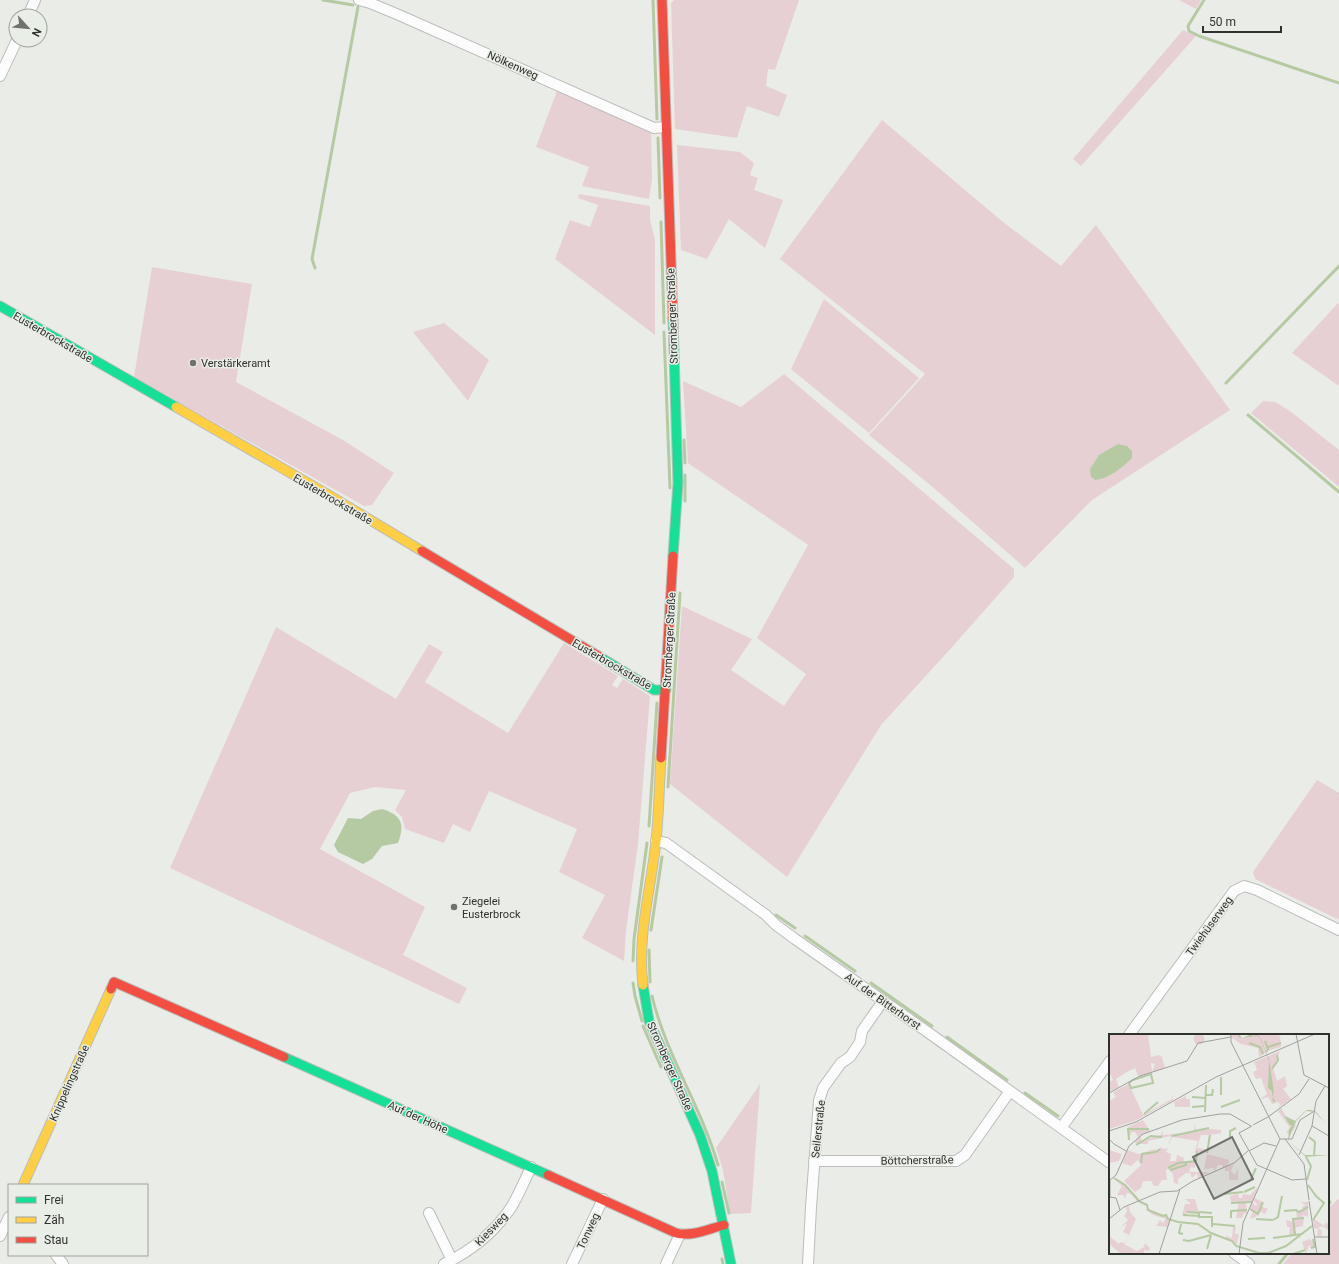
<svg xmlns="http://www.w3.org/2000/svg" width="1339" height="1264" font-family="Roboto,sans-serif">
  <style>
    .green { fill: #e7d0d3 }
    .water { fill: #b5caa3 }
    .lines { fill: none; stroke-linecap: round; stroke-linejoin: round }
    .stream { stroke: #b5caa3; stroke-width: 3 }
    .street-casing { stroke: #bbbdba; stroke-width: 12 }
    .fast-casing { stroke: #bbbdba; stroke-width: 11 }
    .slow-casing { stroke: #bbbdba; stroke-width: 11 }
    .jam-casing { stroke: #bbbdba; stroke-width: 11 }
    .street { stroke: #fcfcfc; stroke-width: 10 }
    .fast { stroke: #16e098; stroke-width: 9 }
    .slow { stroke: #ffcf43; stroke-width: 9 }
    .jam { stroke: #f24e42; stroke-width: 9 }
    .poi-dot { fill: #70726e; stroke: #e9eee6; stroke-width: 1.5 }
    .labels { text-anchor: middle; stroke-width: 3; stroke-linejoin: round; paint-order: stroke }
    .street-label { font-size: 11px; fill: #2f312d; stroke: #e9eee6 }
    .poi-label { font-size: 11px; fill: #2f312d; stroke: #e9eee6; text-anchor: start }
    .inset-river { fill: none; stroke: #b5caa3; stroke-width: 2 }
    .inset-road { fill: none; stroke: #9fa19d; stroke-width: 1 }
    .view { fill: #70726e; fill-opacity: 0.15; stroke: #70726e; stroke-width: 2 }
    .inset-edge { fill: none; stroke: #2f312d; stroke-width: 2 }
  </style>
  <rect width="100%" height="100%" fill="#eaece8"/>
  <path class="green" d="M674 0H799L775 70 768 69 766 86 787 95 779 117 747 106 737 138 675 129 671 3Z
    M1179 0H1201L1196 9Z
    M1183 30 1196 36 1081 166 1073 159Z
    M557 91 651 133 652 179 649 199 582 186 589 167 536 147Z
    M882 120 1003 222 1061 266 1096 225 1230 410 1092 500 1025 568 935 489 869 435 925 374 780 259Z
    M677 145 740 152 754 163 750 175 758 178 754 190 783 200 765 248 729 219 707 259 681 250Z
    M579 194 650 206V220L655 240V335L555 259 570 220 590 227 598 205 578 198Z
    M152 267 252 284 236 382 343 440 394 473 372 505 364 506 134 377Z
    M824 299 919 378 869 433 791 369Z
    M1339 302V386L1292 353Z
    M444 323 489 360 468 401 413 332Z
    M784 374 1014 569V577L953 646 881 725 787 877 670 784 682 606 752 639 731 670 784 706 806 674 757 638 808 545 688 463 683 381 741 407Z
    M1263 401 1275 402 1290 411 1339 450V487L1251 413Z
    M276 627 396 699 429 644 443 652 425 682 508 733 564 643 618 676 612 685 617 688 623 679 650 696 638 844 626 931 624 961 582 938 605 895 559 872 577 829 489 791 470 832 453 824 444 843 405 829 402 817 395 810 406 790 375 787 350 793 320 849 425 907 403 955 467 988 459 1004 170 868Z
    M1317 780 1339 793V920L1255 879 1253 872Z
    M760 1084 751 1213 730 1214 723 1170 716 1148Z
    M1339 1198V1264H1283L1292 1253H1328V1209Z"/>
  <path class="water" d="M1118 444 1127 446 1132 451V458C1122 468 1110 478 1095 480L1091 477 1090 469 1099 455Z
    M382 809C402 815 405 824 398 843L382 846 372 859 363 864 338 852 334 845 348 818 361 819 373 811Z"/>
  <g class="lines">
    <path class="stream" d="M323 0 353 5
      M653 0 657 119
      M1204 0 1188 26 1189 31 1199 36 1339 83
      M658 138 660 198
      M661 222 664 323
      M315 268 312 259 358 7
      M664 332 670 488
      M1226 383 1339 266
      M1248 415 1339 492
      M684 440 685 463
      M685 501V475
      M668 787 680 593
      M649 826 657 703
      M776 915 795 928
      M651 930 662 857
      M805 936 855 971
      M649 950 650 982
      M633 961 634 939 647 843
      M633 983 635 996 642 1021
      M871 983 932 1026
      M652 996C666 1055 701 1106 718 1165
      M643 1026 661 1067
      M947 1037 1007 1080
      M1025 1093 1058 1116
      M722 1182 729 1213
      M1328 1205 1330 1202
      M722 1259 723 1264
      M1279 1264 1288 1253"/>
    <g class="street-casing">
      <path id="street" d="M359 0 370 3 399 15 654 128 666 127
        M28 16 35 0
        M0 76 17 40
        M656 841 666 843 766 915 776 925 795 939 936 1038 1110 1163
        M1129 1035 1234 891 1244 886 1257 890 1339 930
        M1061 1128 1110 1061
        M814 1161H956L965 1155 1010 1091
        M429 1213 452 1260
        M0 1236 9 1217
        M1234 1253 1249 1264
        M56 1255 63 1264
        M444 1264C471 1251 495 1232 512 1206 519 1194 525 1180 531 1167
        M572 1264 603 1199
        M666 1264 680 1234
        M808 1264 811 1207 819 1101 823 1088 841 1063 850 1057 860 1042 862 1031 883 1001"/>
    </g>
    <g class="fast-casing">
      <path id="fast" d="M0 306 176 407
        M673 319 678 483 673 556
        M600 657 654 690H666
        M643 985 649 1021 700 1135 712 1171 731 1264
        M284 1057 548 1175"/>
    </g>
    <g class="slow-casing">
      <path id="slow" d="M176 407 327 494 422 551
        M643 985C637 936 651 889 656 841 659 814 659 786 661 758
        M23 1185 111 989"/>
    </g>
    <g class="jam-casing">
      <path id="jam" d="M662 0 673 319
        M422 551 600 657
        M661 758 673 556
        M111 989 114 982 284 1057
        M548 1175 676 1233C692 1237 708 1229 724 1225"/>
    </g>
    <use href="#street" class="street"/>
    <use href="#fast" class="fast"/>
    <use href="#slow" class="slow"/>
    <use href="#jam" class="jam"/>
  </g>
  <g class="poi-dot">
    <circle cx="193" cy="363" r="4"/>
    <circle cx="454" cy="907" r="4"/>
  </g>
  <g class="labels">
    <g class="street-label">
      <text transform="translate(513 65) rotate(24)" y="4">Nölkenweg</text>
      <text transform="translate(672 316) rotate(-92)" y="4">Stromberger Straße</text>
      <text transform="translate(53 337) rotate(30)" y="4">Eusterbrockstraße</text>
      <text transform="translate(333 499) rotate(30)" y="4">Eusterbrockstraße</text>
      <text transform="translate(669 640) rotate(-87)" y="4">Stromberger Straße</text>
      <text transform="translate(612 664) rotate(30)" y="4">Eusterbrockstraße</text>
      <text transform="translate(1209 926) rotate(-54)" y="4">Twiehüserweg</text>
      <text transform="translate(883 1001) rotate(35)" y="4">Auf der Bitterhorst</text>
      <text transform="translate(670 1066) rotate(66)" y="4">Stromberger Straße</text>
      <text transform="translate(69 1083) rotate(-66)" y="4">Knippelingstraße</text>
      <text transform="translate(418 1117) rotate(24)" y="4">Auf der Höhe</text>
      <text transform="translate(818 1129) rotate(-84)" y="4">Seilerstraße</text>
      <text transform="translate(917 1160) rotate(-1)" y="4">Böttcherstraße</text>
      <text transform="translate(491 1229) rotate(-46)" y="4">Kiesweg</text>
      <text transform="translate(588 1231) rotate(-65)" y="4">Tonweg</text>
    </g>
    <g class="poi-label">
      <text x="201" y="367">Verstärkeramt</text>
      <text x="462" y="905">Ziegelei<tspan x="462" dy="13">Eusterbrock</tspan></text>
    </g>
  </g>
  <g transform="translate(1109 1034)">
    <rect width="220" height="220" fill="#eaece8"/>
    <path d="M84.5 5a5.5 5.5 0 1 1 11 0a5.5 5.5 0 1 1-11 0ZM0 0H39L42 23 50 21 53 23 56 34 43 38 46 30 42 29 43 38 29 42 26 34 16 39 18 43 16 39 7 45 10 54 0 57V48L4 46 0 38ZM123 0H130V3L134 4 143 0H167L171 2 172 13 157 17 153 8 157 19 150 23 149 14 132 10 122 3ZM171 17 164 34 168 47 176 42 178 52 174 55 182 65 172 72 169 68 163 70 159 63 151 65 158 60 152 44 147 45 144 38 148 36 145 28ZM20 50 34 81 63 65 64 60V66L26 87 0 95V67L7 63 4 58ZM77 62V65H81V73H66L65 68ZM172 74 176 82 187 87 186 94 180 100 177 99 181 94 169 77ZM34 86 41 97 31 102 33 107 52 101 53 96 54 101 86 98 85 89 88 97 100 95 112 96V99L101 101 98 119 100 101H92L88 114 96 115 95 119 87 117 80 121 86 117 89 107 63 103 59 113 62 102 39 107V110H27L26 107 29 103 26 98H23L20 104 19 93ZM52 113 54 115 59 114 57 118 62 120 61 127H67L68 121 75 124 74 129 86 127V134L82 133 80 138H100L89 145 88 139 83 144 81 139H77L69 145V150L65 149 64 140 59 135 57 136 58 146H53L49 152H45L42 147H34L32 154 26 158 15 147 32 131 29 126 22 132 13 129 18 116 30 120 46 115 48 117ZM0 116 13 120 10 127 0 129ZM98 120 120 126 119 131 113 134V131H109L106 137 104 134 95 135ZM125 130 122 137 126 141 129 134V146H120V137H116V133ZM4 144 17 151 29 164V168L22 160 18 159 15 165V161H8L13 152ZM149 153 143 168H137L138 180 135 179 133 184H127L130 168 122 169 121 162 129 159 130 164H133L134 160 141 161ZM145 164 154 168 152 172 159 175 156 180 150 177 147 183 141 185 144 177 141 174 143 168 147 172 148 170 144 166ZM76 165H86L90 179 78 178V181H73L76 170H82ZM33 167 37 169 39 175 58 182 61 186 59 193 47 192 51 186 54 189 57 185 44 181 38 176 37 170 31 169ZM191 168H199V183L194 181V183L188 184 187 177H183L194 176 193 173 197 171ZM20 172 21 178 27 185 20 201 14 198 18 189 10 195 19 186 15 182 18 178 17 173ZM195 184 194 192 185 194 186 201 180 202 181 193H178L177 186 185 188V185ZM204 184 215 192 217 188 220 191 219 196 213 192 209 194 213 197 212 203 208 202 209 195 205 194ZM124 193H127L126 199 130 201 127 212 123 207 116 205 117 202 123 204ZM0 202 10 210 11 208 15 209 21 202 15 210 28 217 35 213 36 209 41 214 40 217 35 216V220H12L0 210ZM200 205 205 208V213L202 214 200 211 197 220 193 208Z" fill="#e7d0d3"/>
    <path d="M130 0 133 4 143 0V2L148 1 151 3 160 25 166 65 176 82 186 87 195 78 198 76H202L206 77 209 80 216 89 206 78 197 77 187 87 179 107 196 121H220L197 123 179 107 180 95 183 92 180 90 166 65 165 56 163 64 166 66V67L165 69 163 65V57L159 54 160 27 151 4 148 2 133 4 129 3Z" fill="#b5caa3"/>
    <path class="inset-river" d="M156 7 159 15 157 18M140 9 151 13 154 20M159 13 172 9M163 35 169 26 168 21M42 40 44 49 22 54 20 49 24 46ZM97 61H103L104 55M112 61V43M83 63 96 64M83 73 95 72M112 73 131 66M96 78 97 51M35 80 49 68M63 102 100 94M200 103 206 108 205 122M121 104V97L127 94M20 106 19 95H40M27 111 42 102 53 103M98 119 101 101M197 123 202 132 198 146M32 129 33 120 47 118 51 115M59 134 69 129 87 127 88 117M61 136 77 131V129M5 144 16 151 31 168 38 171 39 176 54 182 57 181 59 185 69 188 89 190 102 199 123 207 127 212 150 219H159L177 212 203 192M142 145 147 134M199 151 207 162 215 169 204 186M135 158 146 153M115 160 134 158M122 169 143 168M141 175 149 180 154 168M175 177 187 176 190 178 199 173M90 178 103 179M74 181 90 182V179L78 178M89 183H103V193M122 184V177L138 176M147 185 164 186M164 186 169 183 173 162M72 190 70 199 74 200M104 190 126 192M186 200 184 185 195 184M164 204 193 200M139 205 156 204M74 206 80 207 102 201M202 214 206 213 204 205M98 215 102 201M184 220 196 216"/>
    <path class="inset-road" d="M122 0V8L171 105M187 0 195 41 220 54M0 59 31 42 78 27 89 9 122 3M144 91 159 83 190 60 200 45M143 92 130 99 148 131 183 146 197 145M203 92 220 102M0 97 27 88 107 43 206 0M0 105 5 110 17 117M171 105H183L191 86 204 78M176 105 195 130 200 166M140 117 155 109 167 112M190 121 203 92 207 67 216 52M0 163 7 164 11 176M1 163V146L7 141 20 112 34 100 73 86 111 80H121L142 92M200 167 208 220M0 185 15 173 51 158 68 157 84 147 125 129 139 117M205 203H220M50 220 71 155M130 220 134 189 171 105"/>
    <path class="view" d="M123 103 144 145 105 165 84 123Z"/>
    <rect width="220" height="220" class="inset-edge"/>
  </g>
  <rect x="8" y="1184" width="140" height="72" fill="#e9eee6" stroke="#9fa29c"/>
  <rect x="16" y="1197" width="20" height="6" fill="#16e098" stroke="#9fa29c"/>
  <text x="44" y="1204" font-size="12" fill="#2f312d">Frei</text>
  <rect x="16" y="1217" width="20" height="6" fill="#ffcf43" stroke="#9fa29c"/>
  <text x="44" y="1224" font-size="12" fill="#2f312d">Zäh</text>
  <rect x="16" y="1237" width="20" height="6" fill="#f24e42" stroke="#9fa29c"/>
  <text x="44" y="1244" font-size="12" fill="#2f312d">Stau</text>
  <g transform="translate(28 28) rotate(117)"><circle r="19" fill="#e9eee6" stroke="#9fa29c"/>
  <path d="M0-3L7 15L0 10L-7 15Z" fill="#70726e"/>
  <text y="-6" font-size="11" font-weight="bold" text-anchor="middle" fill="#2f312d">N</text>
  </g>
  <path d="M1203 26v6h78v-6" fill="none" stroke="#2f312d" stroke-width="2"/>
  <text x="1209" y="26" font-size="12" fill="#2f312d" stroke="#e9eee6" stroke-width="3" paint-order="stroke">50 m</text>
</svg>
